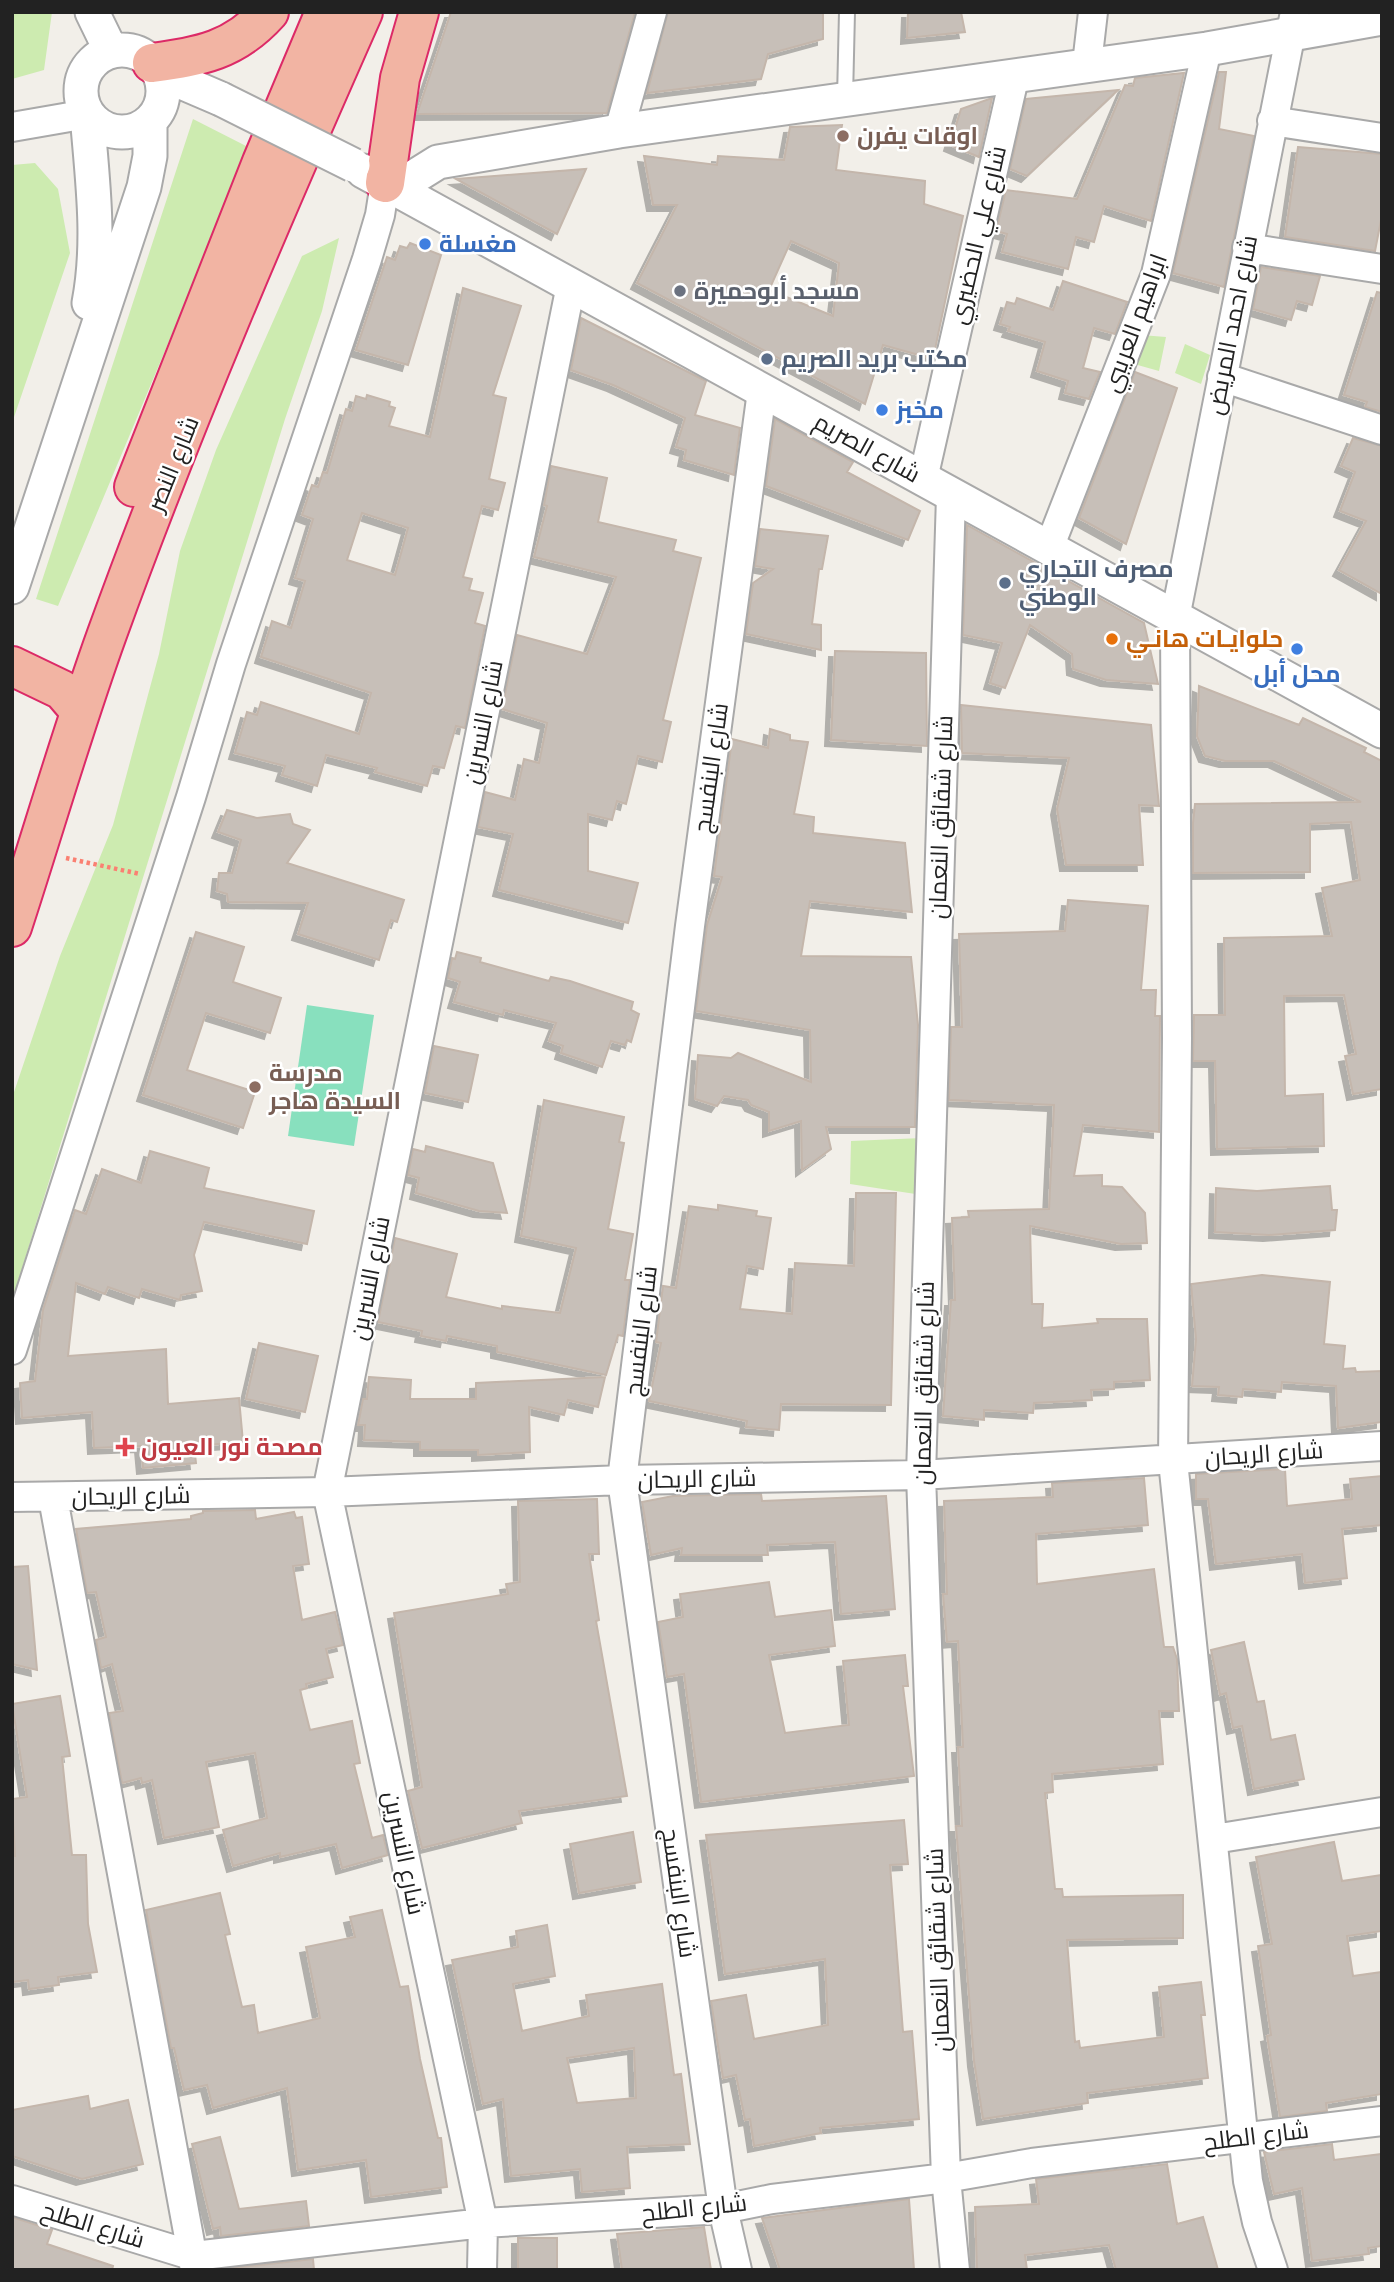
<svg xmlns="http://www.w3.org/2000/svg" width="1394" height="2282" font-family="'PT Sans',Cairo,sans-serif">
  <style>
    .grass { fill: #cdebb0 }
    .pitch { fill: #88e0be }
    .building { fill: #c7bfb8; stroke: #c4b6ab; stroke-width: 2; fill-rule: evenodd; filter: url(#shadow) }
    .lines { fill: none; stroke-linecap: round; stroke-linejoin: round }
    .service-casing { stroke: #a9a9a9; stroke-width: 18 }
    .minor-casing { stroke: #a9a9a9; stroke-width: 32 }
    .tertiary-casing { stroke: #a9a9a9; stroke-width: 37 }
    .trunk-casing { stroke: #dc2a67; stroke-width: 42 }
    .path { stroke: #fa8072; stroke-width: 4.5; stroke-dasharray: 3.5 3.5; stroke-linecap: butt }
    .service { stroke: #fff; stroke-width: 14 }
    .minor { stroke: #fff; stroke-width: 28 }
    .tertiary { stroke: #fff; stroke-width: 33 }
    .trunk { stroke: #f2b4a3; stroke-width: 38 }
    .tertiary-bridge-casing { stroke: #a9a9a9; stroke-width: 37; stroke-linecap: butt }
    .tertiary-bridge { stroke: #fff; stroke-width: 33 }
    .education-dot { fill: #8d6e63; stroke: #fff; stroke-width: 2.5 }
    .shop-dot { fill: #3f7fe0; stroke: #fff; stroke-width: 2.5 }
    .worship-dot { fill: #6b7280; stroke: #fff; stroke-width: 2.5 }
    .service-dot { fill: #5c6f8a; stroke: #fff; stroke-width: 2.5 }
    .food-dot { fill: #e8710a; stroke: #fff; stroke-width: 2.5 }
    .health-dot { fill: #e0444e; stroke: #fff; stroke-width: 2.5 }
    .labels { text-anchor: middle; stroke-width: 5; stroke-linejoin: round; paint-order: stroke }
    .education-label { font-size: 24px; font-weight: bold; fill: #785e54; stroke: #fff; text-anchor: start }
    .street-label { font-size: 24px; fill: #222; stroke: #fff }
    .shop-label { font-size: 24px; font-weight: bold; fill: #366cbe; stroke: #fff; text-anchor: start }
    .worship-label { font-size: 24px; font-weight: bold; fill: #5b616d; stroke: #fff; text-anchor: start }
    .service-label { font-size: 24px; font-weight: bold; fill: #4e5e75; stroke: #fff; text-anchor: start }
    .food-label { font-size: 24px; font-weight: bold; fill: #c56008; stroke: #fff; text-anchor: start }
    .health-label { font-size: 24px; font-weight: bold; fill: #be3a42; stroke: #fff; text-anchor: start }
  </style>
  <defs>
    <filter id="shadow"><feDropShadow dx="-6" dy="6" stdDeviation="0" flood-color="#0004"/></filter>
  </defs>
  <rect width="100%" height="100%" fill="#f2efe9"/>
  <path class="grass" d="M12 12H52L44 70 12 79Z
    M193 119 250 148 58 606 36 599Z
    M35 163 58 189 70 253 12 423V165Z
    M339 238 322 311 285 419 12 1301V1098L60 956 113 825 159 654 180 551 216 450 302 256Z
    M1141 335 1166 337 1159 371 1134 364Z
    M1185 344 1210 355 1201 384 1175 373Z
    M922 1138V1195L850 1184 851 1141Z"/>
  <path class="pitch" d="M307 1005 374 1015 354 1146 288 1136Z"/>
  <path class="building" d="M451 12H635L607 113 417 114Z
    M668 12H823V39L768 54 761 79 647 93Z
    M908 12H961L965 32 907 38Z
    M1219 72H1226L1219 129 1254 136 1224 287 1173 273Z
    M1184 73 1151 221 1104 206 1094 242 1076 237 1068 269 1002 252 1007 234 996 231 1006 190 1077 199 1125 85 1133 86 1135 78Z
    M1118 90 1027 176 1010 169 1026 99Z
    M992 98 979 157 950 145 961 109Z
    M842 125 836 170 925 181 924 204 963 216 933 359 883 345 865 404 637 283 677 205H653L644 156 717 165 718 156 784 160 790 127ZM791 241 839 263 833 316 769 290Z
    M1298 147 1382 154V215L1375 251 1285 237Z
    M586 169 557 234 456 179Z
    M410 243 441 255 408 365 356 350 387 257 395 260 400 246 407 248Z
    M1261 267 1320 276 1312 305 1297 301 1291 320 1253 309Z
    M1063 281 1127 302 1115 334 1094 328 1083 368 1100 372 1089 399 1065 393 1068 381 1037 371 1045 342 1008 331 1010 327 1000 324 1007 302 1015 304 1017 298 1053 310Z
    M463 288 521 306 493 395 506 398 489 479 505 483 498 510 482 506 463 577 472 579 469 590 483 593 475 623 485 626 465 728 456 726 444 768 433 766 427 786 375 772 377 768 326 755 317 786 282 775 285 766 235 753 247 712 257 715 261 702 359 734 371 693 261 657 272 621 291 628 305 581 295 578 313 519 302 515 312 485 318 487 323 472 327 473 346 409 352 411 356 396 366 399 367 395 390 402 389 406 395 408 389 426 430 437ZM362 513 408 528 395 575 347 560Z
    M1377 292 1382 293V412L1365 407 1367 402 1344 395Z
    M581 318 706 381 695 415 740 428 734 475 684 460 686 450 676 447 685 418 613 385 571 370Z
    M1135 372 1177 388 1126 544 1079 518Z
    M775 419 853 462 847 472 920 511 908 540 766 486Z
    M1353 438 1382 446V594L1339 570 1366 521 1340 511 1355 472 1341 466Z
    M551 466 607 478 598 522 676 540 673 551 701 558 663 720 671 722 662 762 638 756 626 804 617 801 612 820 588 814V871L638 883 628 923 499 890 513 834 478 827 485 792 515 800 524 759 539 763 547 723 502 709 517 635 587 654 616 577 534 557 547 506 544 505Z
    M967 525 1144 623 1158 684 1106 680 1073 669 1072 654 1030 625 1005 688 990 683 1002 643 963 635Z
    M760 529 828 536 822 569H819L812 624 821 625V650L746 634 753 583 773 569 755 566Z
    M835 651 926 653 927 746 831 740Z
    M1199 686 1299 725 1303 718 1366 748 1364 752 1382 761V1089L1353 1094 1345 1056 1356 1054 1344 995 1284 996 1285 1096 1323 1094 1324 1146 1217 1149 1215 1061H1193L1194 1015H1225L1224 938 1332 936 1322 888 1360 880 1351 822 1310 824V872L1193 873V823L1195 804 1361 802 1274 761H1225L1205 756 1197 736Z
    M961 705 1151 725 1159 806 1139 805 1143 865H1066L1057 809 1069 758 962 753Z
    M770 729 790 735V740L808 742 794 814 814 817 813 833 905 843 912 912 810 901 801 956 911 957 918 1025 915 1127H826L831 1149 802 1170 801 1121 769 1131V1112L751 1105 748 1100 724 1096 717 1106 695 1099 698 1055 731 1058 738 1053 811 1082 810 1030 696 1011 707 925 722 877 714 876 732 739 768 748Z
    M227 810 257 818 290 814 293 824 310 830 287 863 404 900 397 922 391 920 379 960 298 934 308 903 228 902 227 894 217 891 219 873H232L241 840 218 832Z
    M1068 900 1148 906 1141 990H1156L1155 1016H1160L1159 1132 1083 1125 1074 1176 1102 1175V1186L1122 1187 1145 1213 1147 1243 1121 1244 1030 1226 1032 1304H1043L1042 1328 1098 1323 1097 1319H1147L1150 1380 1114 1382V1389L1091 1390 1092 1400 1034 1403 1033 1413 984 1410V1420L943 1416 951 1300H955L952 1218 969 1217 968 1211 1049 1209 1054 1105 949 1100 951 1027H962L959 934 1065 931Z
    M196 932 244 947 233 982 281 998 270 1033 206 1013 187 1070 255 1092 243 1128 143 1095Z
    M457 952 481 958 480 962 549 981 551 977 570 981 633 1002 631 1010 639 1014 631 1042 627 1040 625 1045 611 1041 602 1067 561 1053 563 1046 549 1041 556 1023 504 1010 503 1015 454 1002 460 982 448 978 452 958 455 959Z
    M434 1046 478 1055 468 1102 425 1093Z
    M544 1100 624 1117 619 1142 624 1143 608 1229 633 1234 625 1280H630L623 1336 618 1335 606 1375 497 1352V1346L447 1336 446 1341 421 1336 422 1331 378 1322 395 1238 457 1254 446 1297 502 1309V1306L560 1313 576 1248 521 1236Z
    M426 1146 493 1163 507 1213 479 1211 416 1193 419 1178 408 1175 413 1149 425 1152Z
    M150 1151 209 1168 204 1188 314 1211 307 1244 204 1222 194 1255 202 1291 181 1295 180 1300 142 1289 139 1298 108 1287 105 1294 76 1283 68 1356 166 1349 168 1404 239 1398 243 1442 194 1446 196 1463 143 1468 141 1446 94 1448 92 1412 22 1418 20 1383 35 1381 43 1310 75 1210 86 1214 102 1169 141 1183Z
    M1330 1186 1332 1210H1337L1335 1230 1269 1235 1215 1232 1216 1188 1257 1191Z
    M856 1193H896L891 1405 781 1404 779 1430 746 1427 747 1421 649 1401 661 1343 656 1342 663 1286 676 1288 689 1206 718 1210V1205L757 1211 756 1216 771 1218 763 1269 747 1266 740 1309 792 1314 795 1263 854 1266Z
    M1262 1275 1330 1282 1324 1344 1345 1346 1343 1369 1355 1368 1356 1372 1382 1371V1422L1338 1428 1336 1386 1282 1382 1281 1392 1243 1389 1242 1397 1218 1395 1219 1387 1192 1386 1196 1339 1191 1284Z
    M259 1343 318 1356 305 1412 246 1399Z
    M369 1377 411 1380 410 1399H476V1383L605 1377 598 1407 568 1400 564 1415 529 1407 530 1452 478 1455V1450H420V1442L364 1440 365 1425H358L363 1399H367Z
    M1285 1469 1287 1506 1352 1499 1350 1479 1382 1476V1525L1342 1529 1347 1578 1305 1583 1302 1554 1216 1564 1208 1499H1196V1474Z
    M1144 1478 1148 1525 1036 1534 1037 1584 1154 1569 1164 1647H1173L1177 1659 1179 1711H1159L1163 1764 1052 1774 1053 1792 1045 1793 1055 1889H1062L1063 1897 1183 1895V1938L1067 1940 1075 2042 1079 2041 1080 2048 1164 2037 1159 1987 1201 1982 1205 2015H1201L1208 2078 1087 2093 1088 2103 983 2119 974 2061 956 1826H962L958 1747H963L958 1641 947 1642 943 1594H947L944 1501 1053 1497 1052 1483Z
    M761 1494 762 1501 886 1496 895 1609 841 1614 835 1542 767 1545 768 1555H681L682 1548 651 1555 642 1502 673 1496Z
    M597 1499 599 1554H589L599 1620 596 1621 627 1796 519 1811 522 1823 422 1848 408 1791 422 1787 394 1613 508 1594 506 1584 520 1582 518 1501Z
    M255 1510 256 1519 294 1512 296 1518 302 1517 309 1564 293 1566 302 1620 335 1612 343 1645 326 1649 333 1677 306 1684 307 1688 300 1690 310 1730 352 1721 360 1763 354 1764 372 1838 383 1835 388 1855 342 1868 336 1844 280 1857V1853L233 1866 223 1830 267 1818 255 1753 206 1762 219 1827 164 1838 152 1780 142 1783 141 1778 122 1783 109 1713 123 1711 112 1664 101 1668 96 1640 106 1637 96 1592 87 1593 76 1529 191 1519V1516L203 1513V1511Z
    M28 1566 37 1670 12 1664V1567Z
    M769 1582 775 1617 831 1610 835 1646 769 1655 785 1733 849 1725 843 1661 905 1655 908 1686H903L914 1776 701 1802 684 1674 667 1677 658 1622 683 1617 680 1594Z
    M1244 1642 1257 1702 1264 1701 1271 1740 1295 1735 1304 1779 1254 1789 1242 1726 1233 1728 1226 1693 1220 1695 1211 1650Z
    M60 1696 70 1756 62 1757 72 1855H86L88 1924 97 1972 58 1977 59 1985 29 1989 28 1980 12 1982V1856H15L12 1799 27 1797 12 1704Z
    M904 1820 908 1864 890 1865 903 2032 912 2031 919 2119 820 2128 821 2133 754 2146 750 2119 745 2120 736 2075 723 2078 711 2001 746 1995 754 2039 828 2025 825 1959 725 1974 706 1835Z
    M633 1832 641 1882 579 1893 570 1844Z
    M1334 1842 1342 1881 1382 1875V1931L1347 1936 1353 1976 1382 1972V2094L1326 2103 1327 2111 1280 2117 1267 2036 1271 2035 1258 1946 1272 1944 1256 1857Z
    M220 1893 230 1934 225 1935 242 2007 254 2005 258 2033 320 2018 306 1947 355 1937 350 1917 382 1910 400 1987 408 1986 420 2059 438 2138H441L447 2187 371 2197 366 2160 298 2170 287 2088 213 2108 207 2085 184 2090 174 2048H171L146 1910Z
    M547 1925 555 1976 513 1984 522 2031 589 2016 586 1995 662 1984 674 2075 681 2074 690 2144 627 2147 630 2188 582 2192 580 2169 511 2176 503 2099 483 2104 452 1960 518 1947 516 1931ZM634 2048 636 2098 577 2103 567 2058Z
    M88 2096 90 2109 128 2100 143 2164 82 2179 12 2156V2110Z
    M220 2137 239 2209 306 2201 309 2226 221 2236 220 2227 213 2229 192 2144Z
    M1332 2144 1334 2160 1382 2154V2246L1368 2248 1369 2254 1312 2261 1302 2188 1274 2194 1264 2152Z
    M1167 2164 1177 2224 1203 2217 1218 2270H1116L1109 2245 1025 2255 1027 2270H977L975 2207 1039 2204 1036 2179Z
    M909 2199 914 2270H780L762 2218Z
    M12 2217 52 2230 47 2244 113 2266 112 2270H12Z
    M704 2227 711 2270H622L617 2234Z
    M518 2238H557V2270H518Z
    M313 2259 314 2270 224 2269Z"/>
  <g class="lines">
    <g class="service-casing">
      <path id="service" d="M845 98 847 12"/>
    </g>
    <g class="minor-casing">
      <path id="minor" d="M1087 64 1093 12
        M1272 121 1382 138
        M12 127 87 114
        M619 131 652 12
        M1247 248 1382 269
        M1222 377 1382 430
        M923 479 1015 74
        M951 496 921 1475 946 2178 955 2270
        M1049 548 1156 274 1207 49
        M12 1350 191 797 231 664 367 259 380 215 385 183
        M12 1497 327 1492 622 1480 921 1475 1382 1446
        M53 1498 195 2270
        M1214 1839 1382 1812
        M12 2200 194 2256 483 2223 723 2209 772 2199 946 2178 1032 2163 1382 2121
        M482 2270 483 2223 327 1492 571 285
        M737 2270 723 2209 622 1480 690 926 762 391
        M1273 2270 1257 2222 1248 2181 1173 1461 1177 1038 1175 618 1295 12"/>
    </g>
    <g class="tertiary-casing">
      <path id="tertiary" d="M92 12 111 51
        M81 91a41 41 0 1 1 82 0a41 41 0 1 1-82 0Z
        M158 72 221 99
        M87 114C92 177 101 240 89 303
        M363 171 1382 731
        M407 195 414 177 438 162 619 131 1207 49 1382 18
        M12 587 144 187 150 156V121"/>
    </g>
    <g class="trunk-casing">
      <path id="trunk" d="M152 63C201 56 234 51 269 12
        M385 183 400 78 419 12
        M134 487 262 162 325 12
        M12 666 62 690 80 711
        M12 927C44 829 72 731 107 634 183 424 272 217 363 12"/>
    </g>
    <path class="path" d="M66 858 140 874"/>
    <use href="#service" class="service"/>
    <use href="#minor" class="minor"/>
    <use href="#tertiary" class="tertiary"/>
    <use href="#trunk" class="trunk"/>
    <g class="tertiary-bridge-casing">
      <path id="tertiary-bridge" d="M221 99 353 165"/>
    </g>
    <use href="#tertiary-bridge" class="tertiary-bridge"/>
  </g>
  <g class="education-dot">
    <circle cx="843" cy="136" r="7"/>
    <circle cx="255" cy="1087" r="7"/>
  </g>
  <g class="shop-dot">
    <circle cx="425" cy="244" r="7"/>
    <circle cx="882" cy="410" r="7"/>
    <circle cx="1297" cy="649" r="7"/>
  </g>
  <circle class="worship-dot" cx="680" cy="291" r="7"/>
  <g class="service-dot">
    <circle cx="767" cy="359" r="7"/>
    <circle cx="1005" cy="583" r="7"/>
  </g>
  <circle class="food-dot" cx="1112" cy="639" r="7"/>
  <path class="health-dot" d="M121.5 1436.5h7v7h7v7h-7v7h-7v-7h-7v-7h7z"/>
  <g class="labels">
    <g class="education-label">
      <text x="857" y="144">اوقات يفرن</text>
      <text x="269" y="1081">مدرسة<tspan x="269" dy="28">السيدة هاجر</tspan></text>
    </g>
    <g class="street-label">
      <text transform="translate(978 235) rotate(-77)" y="8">شارع علي الحضيري</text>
      <text transform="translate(1135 323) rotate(-70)" y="8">ابراهيم العريبي</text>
      <text transform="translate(1232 325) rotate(-79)" y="8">شارع احمد المريض</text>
      <text transform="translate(867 448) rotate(29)" y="8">شارع الصريم</text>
      <text transform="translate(173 464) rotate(-68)" y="8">شارع النصر</text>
      <text transform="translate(483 722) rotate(-79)" y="8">شارع النسرين</text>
      <text transform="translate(711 768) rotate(-82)" y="8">شارع البنفسج</text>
      <text transform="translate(941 817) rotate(-88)" y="8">شارع شقائق النعمان</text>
      <text transform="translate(370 1278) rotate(-79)" y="8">شارع النسرين</text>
      <text transform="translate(641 1331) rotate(-83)" y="8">شارع البنفسج</text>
      <text transform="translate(924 1383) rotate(-89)" y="8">شارع شقائق النعمان</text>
      <text transform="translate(1264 1454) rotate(-4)" y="8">شارع الريحان</text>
      <text transform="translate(697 1479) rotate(-1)" y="8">شارع الريحان</text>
      <text transform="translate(131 1496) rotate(-1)" y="8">شارع الريحان</text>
      <text transform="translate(404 1853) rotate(78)" y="8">شارع النسرين</text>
      <text transform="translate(679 1893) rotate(82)" y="8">شارع البنفسج</text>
      <text transform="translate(938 1950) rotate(-92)" y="8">شارع شقائق النعمان</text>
      <text transform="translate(1256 2136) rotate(-7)" y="8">شارع الطلح</text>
      <text transform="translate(694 2208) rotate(-6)" y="8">شارع الطلح</text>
      <text transform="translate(93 2225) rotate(17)" y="8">شارع الطلح</text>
    </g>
    <g class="shop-label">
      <text x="439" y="252">مغسلة</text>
      <text x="896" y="418">مخبز</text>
      <text x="1297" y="682" text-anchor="middle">محل أبل</text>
    </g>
    <g class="worship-label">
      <text x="694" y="299">مسجد أبوحميرة</text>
    </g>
    <g class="service-label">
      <text x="781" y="367">مكتب بريد الصريم</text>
      <text x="1019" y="577">مصرف التجاري<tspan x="1019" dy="28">الوطني</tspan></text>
    </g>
    <g class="food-label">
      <text x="1126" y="647">حلوايـات هانـي</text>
    </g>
    <g class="health-label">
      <text x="141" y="1455">مصحة نور العيون</text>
    </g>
  </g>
  <rect width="1394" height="2282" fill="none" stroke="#222222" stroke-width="28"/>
</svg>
